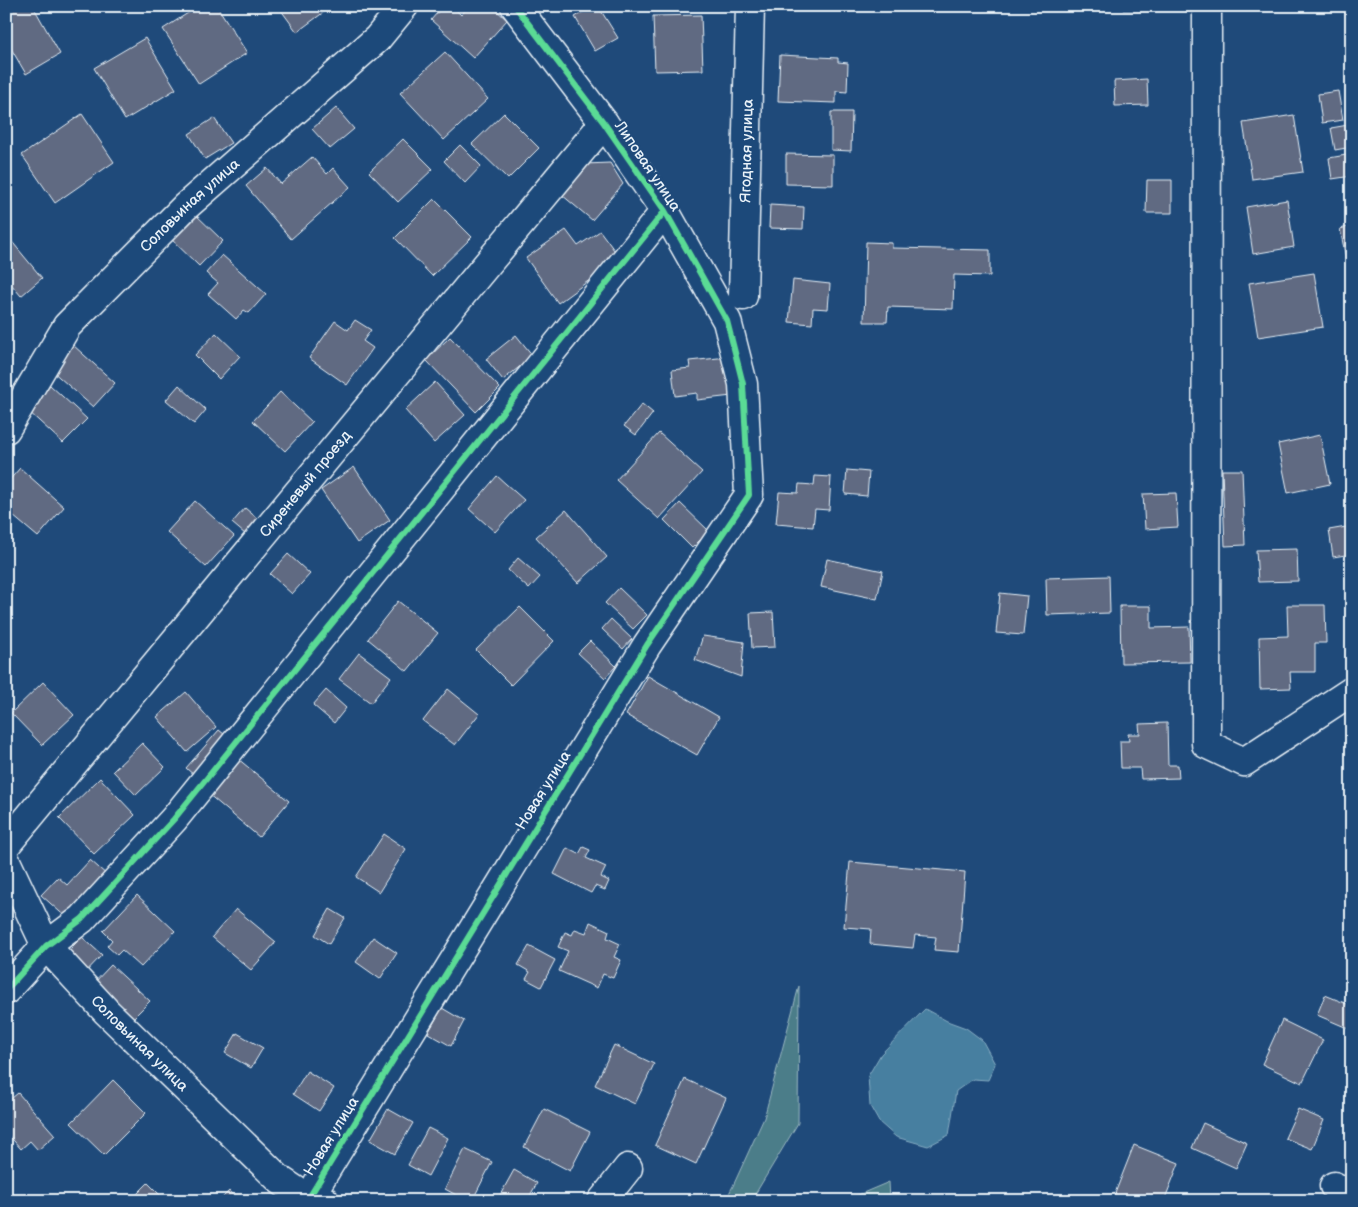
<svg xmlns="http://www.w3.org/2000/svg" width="1358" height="1207" font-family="'Balsamiq Sans',sans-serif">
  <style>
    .green { fill: #4b7d89; stroke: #9ab7c0 }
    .water { fill: #467fa0; stroke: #87adc3 }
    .building { fill: #606a82; stroke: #e8f1f8 }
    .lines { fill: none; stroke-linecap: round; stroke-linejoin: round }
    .minor-casing { stroke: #e8f1f8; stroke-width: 31 }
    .minor { stroke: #1f4a7a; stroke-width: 28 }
    .cycleway-casing { stroke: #1f4a7a; stroke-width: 9 }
    .cycleway { stroke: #5adb95; stroke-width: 6 }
    .labels { text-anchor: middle; stroke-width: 4.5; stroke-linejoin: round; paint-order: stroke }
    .street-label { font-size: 15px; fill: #e8f1f8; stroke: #1f4a7a }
  </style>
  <rect width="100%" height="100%" fill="#1f4a7a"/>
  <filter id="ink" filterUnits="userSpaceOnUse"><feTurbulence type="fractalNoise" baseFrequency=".02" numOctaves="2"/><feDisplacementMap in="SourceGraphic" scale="10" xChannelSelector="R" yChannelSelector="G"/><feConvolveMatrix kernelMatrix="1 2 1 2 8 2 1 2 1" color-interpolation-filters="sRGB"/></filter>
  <g filter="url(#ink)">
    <path class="green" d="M799 986 798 1123 751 1201H725L733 1186 764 1118Z
      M889 1182 890 1201H844Z"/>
    <path class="water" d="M925 1009 947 1021 966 1028 982 1040 995 1064 988 1080 973 1079 956 1091 949 1135 928 1146 896 1137 879 1122 870 1106 868 1076 881 1054Z"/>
    <path class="building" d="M8 6H33L60 54 26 74 6 40V7Z
      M199 6H217L247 53 199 84 163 29Z
      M278 6H332L297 32Z
      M443 6H452L461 15 469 6H492L507 20 473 58 431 20Z
      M593 6H598L618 38 595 51 575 17Z
      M1123 6H1175V10H1123Z
      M701 15 703 70 655 71 653 16Z
      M145 38 176 89 125 120 94 68Z
      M445 52 488 99 444 140 400 93Z
      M780 55 838 58V62L848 63 847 92 836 91V103L778 101Z
      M1147 79 1148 105 1115 106 1114 81Z
      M1338 91 1343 120 1322 123 1318 94Z
      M336 108 354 129 330 149 312 129Z
      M831 112H852L851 151 831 150Z
      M504 113 539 148 508 179 472 144Z
      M82 114 114 162 55 203 22 155Z
      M1294 115 1303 172 1252 179 1243 123Z
      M214 118 231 143 205 159 189 134Z
      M1348 125 1352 147 1335 150 1331 128Z
      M403 139 433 169 398 202 369 172Z
      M460 145 481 166 465 183 444 161Z
      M786 154 833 155V185L786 184Z
      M1352 154V176L1332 179 1329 158Z
      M312 157 327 174 333 168 350 187 291 239 246 186 267 168 281 184Z
      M610 163 623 184 592 220 562 195 585 164Z
      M1147 180H1172V213H1146Z
      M6 186 11 194 6 197Z
      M434 199 472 237 432 276 395 238Z
      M1287 200 1294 247 1253 254 1246 207Z
      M770 205 804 207 803 229 769 228Z
      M192 211 223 241 199 266 168 236Z
      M1352 226V257L1346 258 1340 229Z
      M566 230 578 246 600 231 620 258 558 303 526 258Z
      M9 238 42 278 21 296 6 278V241Z
      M866 242 892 243V248L990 250V276L954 275 953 309 888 307 887 322H864Z
      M222 255 266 294 249 313 244 310 236 319 208 294 218 283 206 273Z
      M1314 273 1323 327 1258 337 1249 283Z
      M793 280 830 284 828 309 813 308 812 324 789 322Z
      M355 320 371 330 363 341 373 348 347 385 309 358 335 321 348 330Z
      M216 333 240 356 219 379 195 355Z
      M516 335 533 356 503 380 486 359Z
      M450 337 500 388 476 412 426 360Z
      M73 345 115 383 93 407 51 370Z
      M728 357 732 396 697 400V393L675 396 672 370 690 368 689 361Z
      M435 382 465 415 434 443 405 410Z
      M50 385 87 419 63 443 27 410Z
      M179 385 206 410 194 424 166 400Z
      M280 392 312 422 285 451 253 421Z
      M642 404 653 413 636 435 624 426Z
      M659 433 702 472 659 519 616 480Z
      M1320 435 1330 484 1288 493 1278 444Z
      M354 467 390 520 357 543 321 490Z
      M20 468 64 507 38 537 6 510V484Z
      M847 470 869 472 867 496 845 494Z
      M1222 470H1242L1245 545 1225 546Z
      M497 476 524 500 495 532 469 509Z
      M815 476 831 477 829 510 815 509 813 527 776 524 779 492 798 493 799 484 814 485Z
      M1176 493 1178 527 1145 529 1143 494Z
      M195 501 234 536 206 567 167 532Z
      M680 503 709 531 692 548 664 520Z
      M245 508 265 525 252 540 232 523Z
      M566 510 607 557 578 583 536 537Z
      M1352 526V554L1333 557 1329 530Z
      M1297 549 1298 581 1258 582 1256 550Z
      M288 554 310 574 292 594 270 574Z
      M518 558 540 577 529 589 508 570Z
      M827 559 883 571 877 599 821 587Z
      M1109 576 1110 613 1047 615 1046 578Z
      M619 588 647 615 633 629 605 603Z
      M1000 593 1027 596 1023 635 996 633Z
      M398 601 438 633 407 671 368 639Z
      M1287 605H1325L1326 643H1315V672H1290L1291 688 1260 689 1259 637 1288 636Z
      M1120 606H1151V628L1189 627 1190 662 1121 663Z
      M520 607 554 641 511 685 476 650Z
      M773 612 775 647 752 648 750 613Z
      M611 619 632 639 623 649 602 629Z
      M703 636 744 642 741 677 695 660Z
      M590 641 616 666 605 678 578 653Z
      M359 653 391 677 371 703 339 679Z
      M6 664 13 671 6 678Z
      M648 676 719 717 697 755 626 715Z
      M43 682 74 715 42 745 11 713Z
      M448 689 479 714 455 745 423 721Z
      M326 690 346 708 334 723 313 705Z
      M186 692 216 727 187 752 157 717Z
      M1167 723 1168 765H1178L1179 778 1141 779 1140 768H1121L1120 741H1129L1128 734H1140L1139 724Z
      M219 730 230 739 197 778 186 768Z
      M142 743 165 767 136 795 113 771Z
      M237 758 289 801 259 837 207 793Z
      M100 778 135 815 94 854 59 818Z
      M384 834 406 849 379 892 356 877Z
      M583 847 590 850 586 858 606 867 601 877 609 881 605 890 595 886 591 893 554 874 567 848 579 854Z
      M90 860 108 876 69 920 41 895 58 877 67 885Z
      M850 862 965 872 959 952 934 950 936 937 915 935 913 948 870 944 871 929 844 927Z
      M137 895 175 931 141 967 122 950 117 955 107 946 112 940 103 931Z
      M236 909 276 942 251 970 212 937Z
      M330 909 345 918 329 944 315 935Z
      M590 922 609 931 607 938 620 944 614 957 621 960 613 978 603 974 597 988 559 971 568 951 558 947 565 932 572 935 575 929 586 933Z
      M82 937 102 955 82 976 62 957Z
      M373 937 397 953 380 979 356 962Z
      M529 946 555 960 541 987 526 979 530 972 518 965Z
      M111 965 150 1001 129 1022 91 986Z
      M1325 995 1352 1006V1030L1317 1015Z
      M442 1008 464 1021 451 1046 428 1033Z
      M1282 1020 1323 1040 1302 1083 1262 1064Z
      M237 1033 263 1048 251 1068 225 1053Z
      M614 1045 654 1064 635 1104 595 1085Z
      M307 1071 334 1088 319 1111 293 1094Z
      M685 1079 726 1098 696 1164 655 1145Z
      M113 1080 146 1113 104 1155 71 1123Z
      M18 1093 55 1135 38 1150 30 1141 21 1149 6 1132V1103Z
      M388 1109 413 1123 395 1154 370 1140Z
      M544 1109 590 1132 570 1171 524 1147Z
      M1298 1109 1324 1120 1312 1149 1285 1138Z
      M1203 1123 1247 1143 1236 1168 1192 1148Z
      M428 1128 448 1138 428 1176 408 1165Z
      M1134 1145 1179 1163 1164 1201H1112Z
      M465 1149 492 1162 472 1201H467L445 1189Z
      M514 1170 537 1183 527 1201H506L499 1197Z
      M148 1183 166 1201H130Z
      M229 1191 238 1201H219Z"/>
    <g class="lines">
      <g class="minor-casing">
        <g id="minor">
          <path d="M1207 6 1206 744 1244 762 1352 691"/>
          <path id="s1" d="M743 296 750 6"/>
          <path id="s2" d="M6 429 67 326 185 207 377 39 404 6"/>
          <path id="s3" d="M6 845 604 123"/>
          <path id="s4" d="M6 861 46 946 107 1012 280 1180 307 1198 325 1201"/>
          <path d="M6 990 46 946 82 919 174 819 665 211"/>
          <path d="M1334 1186 1352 1197"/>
          <path d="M307 1201 647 645 749 495 743 384 727 321 665 211 604 123 515 6"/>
          <path d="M602 1201 628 1168"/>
        </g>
      </g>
      <use href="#minor" class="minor"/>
      <g class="cycleway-casing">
        <path id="cycleway" d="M6 990 46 946 82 919 174 819 665 211
          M307 1201 647 645 749 495 743 384 727 321 665 211 604 123 515 6"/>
      </g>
      <use href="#cycleway" class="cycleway"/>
    </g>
  </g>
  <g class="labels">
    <g class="street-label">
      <text dy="5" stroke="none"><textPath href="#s1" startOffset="145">Ягодная улица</textPath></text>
      <text transform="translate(648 166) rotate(56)" y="5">Липовая улица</text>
      <text dy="5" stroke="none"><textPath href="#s2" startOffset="292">Соловьиная улица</textPath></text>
      <text dy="5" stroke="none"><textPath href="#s3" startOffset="469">Сиреневый проезд</textPath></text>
      <text transform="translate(543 790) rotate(-58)" y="5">Новая улица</text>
      <text dy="5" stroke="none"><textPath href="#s4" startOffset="229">Соловьиная улица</textPath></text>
      <text transform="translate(331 1136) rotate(-58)" y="5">Новая улица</text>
    </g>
  </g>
  <rect width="1358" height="1207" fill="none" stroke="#1f4a7a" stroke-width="25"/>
  <rect x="12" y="12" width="1333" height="1182" fill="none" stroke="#e8f1f8" stroke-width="2" filter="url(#ink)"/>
</svg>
